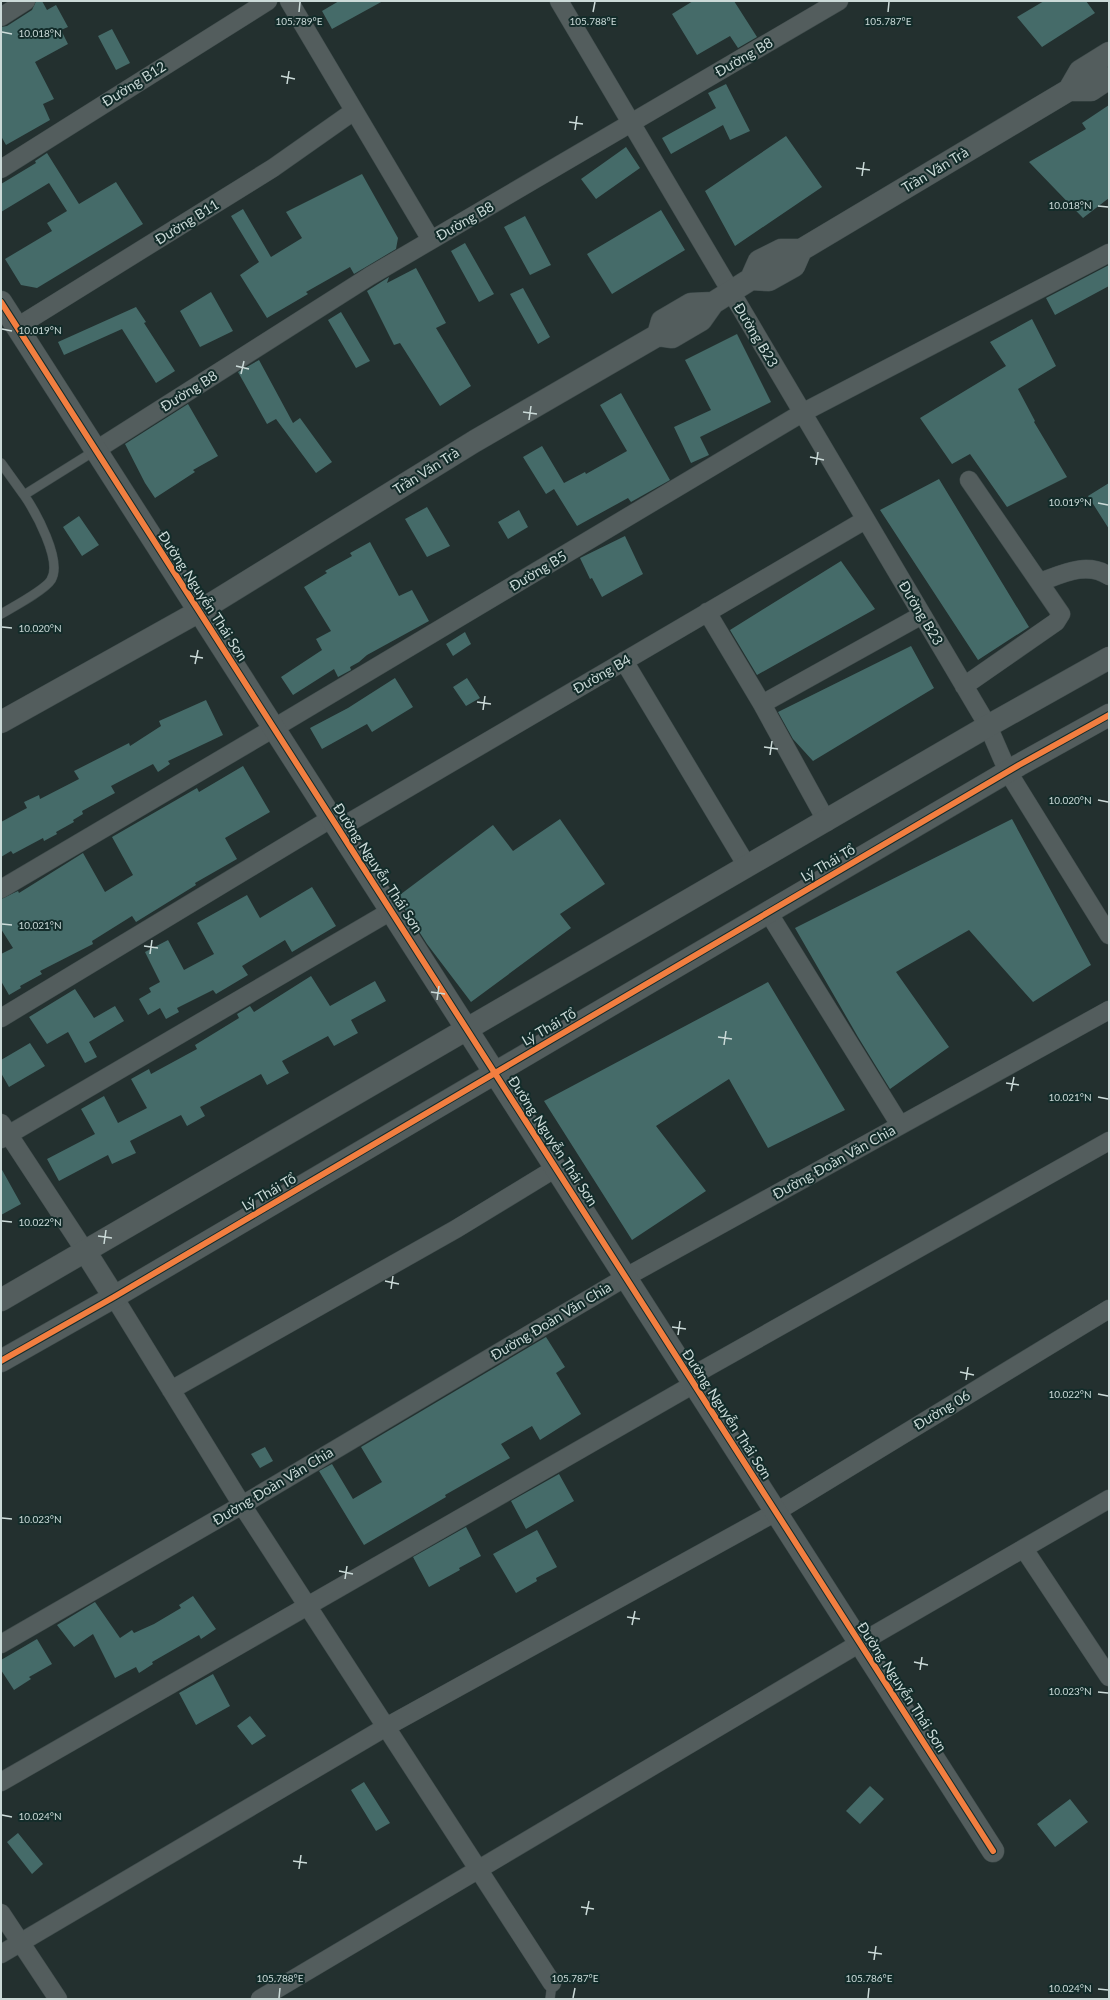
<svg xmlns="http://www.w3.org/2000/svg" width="1110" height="2000" font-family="Lato,sans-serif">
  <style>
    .building { fill: #456b69 }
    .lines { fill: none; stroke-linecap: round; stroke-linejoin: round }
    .lane-casing { stroke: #414d4d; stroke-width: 10 }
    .street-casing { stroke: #414d4d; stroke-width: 19 }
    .secondary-casing { stroke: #414d4d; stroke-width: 23 }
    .lane { stroke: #535d5d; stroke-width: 9 }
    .street { stroke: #535d5d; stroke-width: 18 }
    .secondary { stroke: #535d5d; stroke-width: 22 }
    .cycleway-casing { stroke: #132c2a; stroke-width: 8 }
    .cycleway { stroke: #f27e40; stroke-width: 6 }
    .ticks { fill: none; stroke: #cbdad8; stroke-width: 1.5 }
    .labels { text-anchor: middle; stroke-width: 4; stroke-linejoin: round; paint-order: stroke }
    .street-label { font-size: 14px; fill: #cbdad8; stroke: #132c2a }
    .ticks-label { font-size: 10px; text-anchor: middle; fill: #cbdad8; stroke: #132c2a; stroke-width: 4; stroke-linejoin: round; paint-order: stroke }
  </style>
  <rect width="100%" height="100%" fill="#23302f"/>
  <path class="building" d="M36 1H42L47 10 56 5 68 27 61 30 68 44 35 62 54 99 43 104 50 120 6 145 1 136V27L7 26 32 10Z
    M339 1H383L332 29 322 11Z
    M693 1H734L757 37 738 48 730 36 697 55 672 14Z
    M1044 1H1086L1095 13 1042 47 1017 17Z
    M112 29 130 63 116 70 98 36Z
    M726 84 750 131 730 140 723 125 671 154 662 138 716 108 708 93Z
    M1109 105V198L1083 218 1029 162 1086 129 1082 123Z
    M786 136 822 187 735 246 705 191Z
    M626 147 640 168 596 199 581 179Z
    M47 153 79 204 116 182 143 224 37 288 21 285 5 259 52 231 47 223 67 211 49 183 1 212V184L36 163 35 161Z
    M362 174 398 238 396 249 354 274 350 267 336 275 306 292 308 294 267 318 240 275 259 262 231 216 243 209 271 257 302 238 286 212Z
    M661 210 685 250 612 294 587 254Z
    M525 216 551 265 530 275 504 227Z
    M465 243 494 294 479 302 451 251Z
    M1109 265V286L1055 315 1046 298Z
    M416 268 446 323 436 328 471 386 440 406 400 343 394 345 367 291 389 277 387 283Z
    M523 288 550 337 538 344 510 294Z
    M211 292 233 331 200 347 180 311Z
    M136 307 146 322 144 323 175 371 156 383 122 329 64 355 58 342Z
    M341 312 370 361 356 368 328 320Z
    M1032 319 1056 366 1018 389 1035 421 1034 422 1067 477 1007 507 970 454 952 464 920 418 1006 366 990 342Z
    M737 334 771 402 700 437 709 455 691 463 674 427 711 410 685 360Z
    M259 360 293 423 300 418 332 462 316 473 276 419 267 424 238 372Z
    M621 393 670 480 631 502 628 498 577 526 554 489 546 494 523 457 542 446 564 483 585 472 586 474 627 451 600 405Z
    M188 404 218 456 193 470 195 472 155 498 145 483 125 444Z
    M939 479 1029 627 978 660 880 510Z
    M1109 483V529L1088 496Z
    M427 507 450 546 427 557 405 519Z
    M519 510 528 527 508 539 498 522Z
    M79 516 99 545 82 556 63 527Z
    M625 536 643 574 602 597 592 578 590 579 580 558Z
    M370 542 399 596 412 590 429 621 367 655 359 662 350 667 351 670 338 677 334 669 293 695 281 677 322 650 316 639 331 631 304 587 327 573 325 571 352 556 350 553Z
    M841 561 875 609 757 675 730 630Z
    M465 632 471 644 453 656 446 644Z
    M911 646 934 688 813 761 793 739 778 712Z
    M395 678 413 707 372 732 367 724 322 749 310 728 348 708Z
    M467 678 480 698 466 706 453 687Z
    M206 700 223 735 168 761 170 764 158 772 153 764 111 786 115 793 82 811 83 814 73 820 74 822 56 832 57 834 44 841 43 838 13 854 11 851 1 857V822L27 808 24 802 39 795 40 799 79 779 74 771 129 743 130 746 161 726 159 721Z
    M243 766 270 812 225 838 237 859 195 883 196 885 136 922 132 916 92 941 93 944 40 971 42 974 20 986 21 988 9 995 1 981V954L13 948 1 929V899L18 891 19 893 83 853 105 892 133 875 112 837 197 788 199 792Z
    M560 819 605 884 560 914 571 928 471 1002 427 944 397 897 493 825 513 851Z
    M1012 819 1091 965 1033 1002 969 930 896 972 949 1047 890 1089 858 1037 795 928Z
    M312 887 336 926 292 952 285 940 242 966 248 975 216 994 213 990 177 1008 179 1012 166 1019 160 1008 148 1015 139 999 151 992 149 988 160 982 145 952 168 940 184 970 214 954 197 923 247 895 260 918Z
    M311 976 330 1006 375 981 386 1001 351 1020 358 1033 334 1046 328 1036 282 1061 289 1073 267 1085 261 1074 200 1107 205 1116 187 1126 181 1115 130 1141 136 1153 112 1164 108 1155 59 1181 47 1159 95 1134 81 1109 104 1096 118 1123 147 1108 131 1079 149 1069 151 1074 197 1049 195 1045 239 1018 237 1014 250 1006 254 1012Z
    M768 982 845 1110 768 1148 729 1079 656 1126 706 1191 632 1240 544 1101Z
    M75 989 94 1018 115 1006 124 1021 89 1042 97 1057 85 1063 68 1032 47 1044 29 1017Z
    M30 1043 45 1066 9 1087 1 1073V1060Z
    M1 1168 21 1204 1 1215Z
    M546 1337 565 1367 556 1373 581 1414 540 1440 532 1426 501 1444 510 1458 445 1495 446 1497 364 1545 319 1471 332 1464 353 1499 382 1482 361 1447Z
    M265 1447 273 1461 260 1468 251 1454Z
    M559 1474 574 1501 526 1529 511 1501Z
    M466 1527 481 1556 459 1568 460 1570 429 1587 413 1557Z
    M537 1530 557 1567 536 1578 537 1581 516 1593 493 1554Z
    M193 1596 216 1629 201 1639 199 1635 152 1662 153 1664 139 1673 136 1667 115 1678 93 1634 74 1647 57 1625 95 1602 120 1638 132 1630 134 1633 154 1624 181 1608 179 1605Z
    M37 1639 52 1664 29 1677 31 1679 14 1690 1 1670V1660Z
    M213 1674 230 1706 196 1725 179 1693Z
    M250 1716 266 1736 252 1745 237 1726Z
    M364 1782 390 1823 376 1831 351 1790Z
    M870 1786 884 1799 860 1824 846 1811Z
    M1070 1799 1088 1822 1055 1847 1037 1824Z
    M18 1833 43 1864 32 1874 7 1842Z"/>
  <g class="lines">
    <g class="lane-casing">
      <path id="lane" d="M1 463 24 495
        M1 614C13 607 45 590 51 580 63 561 35 511 24 495L96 450
        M550 1999 552 1983"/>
    </g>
    <g class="street-casing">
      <path id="street" d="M289 1 431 240
        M559 1 988 726 1008 772 1109 935
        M1 17 26 1
        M1 169 268 1
        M17 327 273 168 354 111
        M96 450 370 276 839 1
        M1040 582C1062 574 1087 561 1109 576
        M707 612 762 704 827 822
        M624 661 747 866
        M964 686 1056 622 1061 614 969 480
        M762 704 922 615
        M338 829 865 520
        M1 889 274 728 802 413 1109 253
        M768 912 900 1125
        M1 1018 332 818
        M1 1123 85 1251
        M1 1139 391 911
        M114 1297 242 1505 552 1983
        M690 1377 1109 1141
        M171 1390 456 1229 556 1168
        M1024 1549 1109 1677
        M1 1644 242 1505 626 1277 1109 1010
        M1 1782 694 1384
        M1 1913 58 1999
        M1 1954 386 1727 776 1512 1109 1309
        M260 1999 860 1643 1109 1499"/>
    </g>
    <g class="secondary-casing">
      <path id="secondary" d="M1069 90 1080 71 1109 53
        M751 279 759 261 781 250H801L1069 90H1091L1109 78
        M751 279 769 280 794 266 801 250
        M1 302 993 1851
        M658 335 662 321 691 304 713 303
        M1 722 198 612 475 441 658 335 672 337 701 320 713 303 751 279
        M85 1251 114 1297
        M1 1300 988 726 1109 658
        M1 1361 114 1297 1019 765 1109 715"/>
    </g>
    <use href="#lane" class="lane"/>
    <use href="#street" class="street"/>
    <use href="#secondary" class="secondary"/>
    <g class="cycleway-casing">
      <path id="cycleway" d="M1 302 993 1851
        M1 1361 114 1297 1019 765 1109 715"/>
    </g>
    <use href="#cycleway" class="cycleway"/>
  </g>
  <path class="ticks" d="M299 12 300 2M593 12 595 2M888 12 889 2M2 32 12 34M281 76 295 79M287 84 289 71M569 122 583 124M575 130 577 116M856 168 870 170M862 176 864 162M1098 206 1108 207M2 329 12 331M236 366 249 369M241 374 244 361M523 412 537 414M529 420 531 406M810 457 824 460M816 465 818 452M1098 503 1108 505M2 627 12 628M190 656 203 658M195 664 198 650M477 702 491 704M483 710 485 696M764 747 778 749M770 755 772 741M1098 800 1108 802M2 924 12 925M144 946 158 948M150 954 152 940M431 992 445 994M437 1000 439 986M718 1037 732 1039M724 1045 726 1031M1006 1083 1019 1085M1011 1091 1014 1077M1098 1097 1108 1099M2 1221 12 1222M98 1236 112 1238M104 1244 106 1230M385 1281 399 1284M391 1289 393 1276M672 1327 686 1329M678 1335 680 1321M960 1372 974 1375M966 1380 968 1367M1098 1394 1108 1396M2 1518 12 1519M339 1571 353 1574M345 1579 347 1566M627 1617 640 1619M632 1625 635 1611M914 1662 928 1665M920 1670 922 1657M1098 1692 1108 1693M2 1815 12 1817M293 1861 307 1863M299 1869 301 1855M581 1907 594 1909M586 1915 589 1901M868 1952 882 1954M874 1960 876 1946M1098 1989 1108 1990M279 1998 280 1988M573 1998 575 1988M868 1998 869 1988"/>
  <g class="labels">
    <g class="street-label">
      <text transform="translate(744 57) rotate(-30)" y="5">Đường B8</text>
      <text transform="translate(134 84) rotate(-32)" y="5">Đường B12</text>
      <text transform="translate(935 170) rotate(-31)" y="5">Trần Văn Trà</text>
      <text transform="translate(465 221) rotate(-30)" y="5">Đường B8</text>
      <text transform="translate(187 222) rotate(-32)" y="5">Đường B11</text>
      <text transform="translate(756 335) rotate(59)" y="5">Đường B23</text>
      <text transform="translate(189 391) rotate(-32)" y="5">Đường B8</text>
      <text transform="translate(426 471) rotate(-32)" y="5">Trần Văn Trà</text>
      <text transform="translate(538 571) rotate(-31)" y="5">Đường B5</text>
      <text transform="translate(203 596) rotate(57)" y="5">Đường Nguyễn Thái Sơn</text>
      <text transform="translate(921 613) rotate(59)" y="5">Đường B23</text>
      <text transform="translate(602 674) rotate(-30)" y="5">Đường B4</text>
      <text transform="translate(828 863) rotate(-30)" y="5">Lý Thái Tổ</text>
      <text transform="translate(378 868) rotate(57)" y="5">Đường Nguyễn Thái Sơn</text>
      <text transform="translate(549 1027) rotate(-30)" y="5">Lý Thái Tổ</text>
      <text transform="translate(553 1141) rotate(57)" y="5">Đường Nguyễn Thái Sơn</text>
      <text transform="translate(834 1162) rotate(-29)" y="5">Đường Đoàn Văn Chia</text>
      <text transform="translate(269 1192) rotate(-30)" y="5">Lý Thái Tổ</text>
      <text transform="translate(551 1321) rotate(-31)" y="5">Đường Đoàn Văn Chia</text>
      <text transform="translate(942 1410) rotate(-31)" y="5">Đường 06</text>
      <text transform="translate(727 1414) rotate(57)" y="5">Đường Nguyễn Thái Sơn</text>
      <text transform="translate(273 1486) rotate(-31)" y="5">Đường Đoàn Văn Chia</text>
      <text transform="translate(902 1687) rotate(57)" y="5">Đường Nguyễn Thái Sơn</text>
    </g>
  </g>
  <g class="ticks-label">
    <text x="299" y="25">105.789°E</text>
    <text x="593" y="25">105.788°E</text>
    <text x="888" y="25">105.787°E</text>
    <text x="40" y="37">10.018°N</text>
    <text x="1070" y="209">10.018°N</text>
    <text x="40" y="334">10.019°N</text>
    <text x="1070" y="506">10.019°N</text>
    <text x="40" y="632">10.020°N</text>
    <text x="1070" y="804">10.020°N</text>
    <text x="40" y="929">10.021°N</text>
    <text x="1070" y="1101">10.021°N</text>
    <text x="40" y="1226">10.022°N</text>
    <text x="1070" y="1398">10.022°N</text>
    <text x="40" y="1523">10.023°N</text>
    <text x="1070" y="1695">10.023°N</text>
    <text x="40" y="1820">10.024°N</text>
    <text x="280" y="1982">105.788°E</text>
    <text x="575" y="1982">105.787°E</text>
    <text x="869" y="1982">105.786°E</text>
    <text x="1070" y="1992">10.024°N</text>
  </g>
  <rect width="1110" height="2000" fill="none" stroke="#cbdad8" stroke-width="4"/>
</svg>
